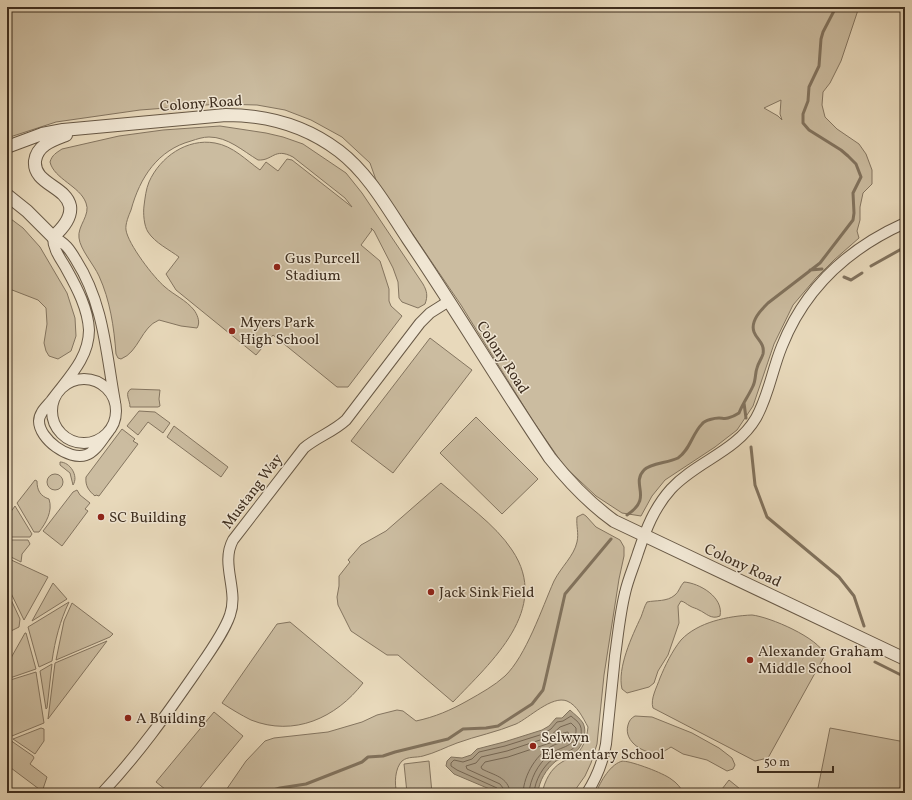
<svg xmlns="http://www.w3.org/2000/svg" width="912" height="800" font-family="Vollkorn,serif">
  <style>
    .green { fill: #cbbca0; stroke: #847560; fill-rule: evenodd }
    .water { fill: #ae9f86; stroke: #81725d }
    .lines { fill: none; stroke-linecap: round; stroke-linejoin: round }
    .shore { stroke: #766652; stroke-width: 1 }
    .stream { stroke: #81725d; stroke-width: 3 }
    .minor-casing { stroke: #685946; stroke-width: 12 }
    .tertiary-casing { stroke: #685946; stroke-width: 14 }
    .minor { stroke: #f0e6d3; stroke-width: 10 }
    .tertiary { stroke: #f0e6d3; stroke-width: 12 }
    .poi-dot { fill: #8f2418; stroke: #f0e6d3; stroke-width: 1.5 }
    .labels { text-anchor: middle; stroke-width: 3; stroke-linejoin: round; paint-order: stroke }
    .street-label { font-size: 15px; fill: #3e2e1f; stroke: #f0e6d3 }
    .poi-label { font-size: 15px; fill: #3e2e1f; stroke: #f0e6d3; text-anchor: start }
  </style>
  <rect width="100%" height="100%" fill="#e8d9bb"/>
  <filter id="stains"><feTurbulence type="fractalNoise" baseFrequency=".005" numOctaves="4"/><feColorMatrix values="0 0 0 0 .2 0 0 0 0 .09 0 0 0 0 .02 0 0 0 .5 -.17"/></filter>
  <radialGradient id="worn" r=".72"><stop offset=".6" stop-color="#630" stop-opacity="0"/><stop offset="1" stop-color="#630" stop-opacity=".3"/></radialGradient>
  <path class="green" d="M7 7H859L841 61 830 83 823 92 822 105 825 117 837 129 859 144 866 154 872 170V184L863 193 860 207V220L857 231 859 238 834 260 816 278 793 305 774 344 753 406 737 430 715 447 665 480 652 496 641 516 622 513 596 496 564 466 533 421 461 305 376 180 370 163 342 137 311 120 285 110 257 105 219 104 140 110 56 122 7 138ZM781 100 780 114 782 120 778 116 764 108Z
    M220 126 266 133 283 137 303 144 346 173 362 193 423 284C427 291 428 296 425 304L418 308 402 302 399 298 398 282 393 268 374 231 371 228 372 230 361 245 380 261 389 289V301L391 306 402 316 348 387H337L273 335 256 355 176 290 166 274 179 257C170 250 155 243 148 232 144 226 143 213 144 206 145 198 146 189 149 182 160 157 187 138 215 143 233 146 246 160 260 170L266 162 278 171 287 159 292 160 352 207 345 198 293 157C274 147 273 161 258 160 243 151 228 137 209 137 203 137 197 139 191 141 158 150 140 177 131 210 129 215 125 224 126 230 128 244 154 278 165 287 174 295 186 300 194 310 197 314 200 321 198 326L197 328 181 326 159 320C141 327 139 352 121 359L118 358 116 354C114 327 110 300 99 276 94 265 80 249 79 238 77 226 91 215 86 203 80 186 54 179 50 162 52 155 56 153 62 149L119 136 163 130Z
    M7 216 23 228 40 247 67 293 75 318 76 336 71 351 58 359 49 356 46 351 44 343 47 324 46 308 38 300 7 288Z
    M430 338 472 370 393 473 351 441Z
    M131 389 160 390 159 399 160 406 158 407H130C130 400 124 393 131 389Z
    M139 411 155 412 170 423 163 433 148 422 138 435 127 426Z
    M476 417 538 479 502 514 440 453Z
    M174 426 228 467 221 477 167 437Z
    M122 429 135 439 133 441 138 444 99 496 96 495 95 496C89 491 85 486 86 477Z
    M60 462C70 462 79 476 73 485L70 473 60 465Z
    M47 482a8 8 0 1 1 16 0a8 8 0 1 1-16 0Z
    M35 480 37 481C37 490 40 496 49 499 53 511 46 523 39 532H34L17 503Z
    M441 483C464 503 495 524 512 550 552 609 491 662 453 702L398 655H387L351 631 338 605 337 597 339 586V576L350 562 348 560 361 545 386 531Z
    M77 490 80 495 90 503 85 509 88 511 62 546 43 531 73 492Z
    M15 506 32 534 30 537H7V517Z
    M583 514 586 516 596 527 620 540 624 547V556L619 579 604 675 597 744 591 763 585 776 573 793H542C545 781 550 769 562 762 565 760 569 759 573 757 583 750 587 738 588 727 583 718 577 705 567 701 552 695 529 718 516 724 497 732 476 736 457 743 446 747 435 753 423 756 416 758 408 756 402 761 395 768 394 784 397 793H224L246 761 265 741 274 738 328 732 362 722 377 715 397 710 403 711 416 721C435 717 451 710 467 701 481 693 494 686 505 676 526 656 542 608 554 581 561 567 574 556 577 542 579 533 576 526 577 517Z
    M7 540H28L30 544 22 554 21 562 7 555Z
    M7 558 48 577 24 620 7 585Z
    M684 582C699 583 724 597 720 616 711 620 706 613 699 610 696 608 693 608 690 606 686 604 685 602 681 601L678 606 679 623 668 655 658 671 654 683 649 687 627 693 622 689C617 668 632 636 641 617 643 612 644 607 647 602 656 600 667 602 675 595 679 592 680 586 684 582Z
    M53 583 67 599 32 621Z
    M7 591 20 619 19 627 7 633Z
    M69 602C60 621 55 640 52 661L39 667 28 627Z
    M72 603 113 634 110 637 56 660 64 621Z
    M752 615C770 617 819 638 825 655L768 758 755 761 653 708C650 699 657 687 660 678 665 666 672 651 681 640 698 622 728 616 752 615Z
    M290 622 363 683C336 718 294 737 251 720 241 715 231 709 222 703L277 624Z
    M25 633H26L36 669 7 679V665Z
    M107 641 48 719 55 663Z
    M52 664 47 708 46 709 40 671Z
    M36 672 44 723 7 738V681Z
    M214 712 243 736 196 793H170L156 782Z
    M635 716 652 717 692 733 719 748 732 758 735 765 733 769 727 771 707 760 683 754 671 747C668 749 663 752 660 753 645 755 623 742 628 725 629 721 631 718 635 716Z
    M41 728 44 729V741L35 754 13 739Z
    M830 728 905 742V763L899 793H817Z
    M10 740 33 756 34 758 30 764 47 777 43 789 40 793H36L39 789 7 765V741Z
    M429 761 432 793H407L404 764Z
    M623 761C634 762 663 773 671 779 677 783 680 787 684 793H596C600 782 611 763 623 761Z
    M729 780 745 793H715L722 789Z"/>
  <path class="water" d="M570 710C574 714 580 718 583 723 588 733 582 748 573 754 568 757 562 758 556 761 546 769 539 781 538 793H499L454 774 446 766 447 761 451 757 462 758 471 755 477 749 504 742 542 730 549 726 556 718H562Z"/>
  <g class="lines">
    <path class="shore" d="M499 793 497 788 457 770 451 766V763L454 760 463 762 472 759 479 752 505 746 543 734 551 729 557 722 563 721 571 716C574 719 578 721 580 725 584 733 578 746 571 750 566 754 559 754 554 758 543 766 535 780 534 793
      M504 793 503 788 500 784 467 769 466 766 476 763 481 757 507 751 549 737 560 727 571 723 576 728C577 749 561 745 549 755 538 764 530 779 529 793
      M510 793C509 777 493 775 482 769L481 767 485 762 508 757 553 742 563 733 568 732C569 735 569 738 566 740 563 743 558 743 554 745 537 753 524 774 523 793"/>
    <path class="stream" d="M871 266 905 247
      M810 270 822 269
      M844 277 851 280 862 273
      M744 403 746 418
      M751 447 755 485 767 517 839 577 854 596 864 626
      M627 515C654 497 630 485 644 470 650 463 668 463 678 458 690 450 692 434 702 424 705 420 715 418 719 418 722 418 725 419 728 418 732 417 736 415 739 413 743 403 749 395 753 386 756 380 755 373 757 368 758 363 762 358 763 354 765 343 757 340 754 332 750 321 761 310 768 303L820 263 853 220 854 213 853 193 861 177 856 164 848 156 841 150 809 130 803 123V114L808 101 809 87 819 66 821 39 823 32 836 7
      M875 662 905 677
      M263 793 280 788 306 784 362 762 368 757 383 756 395 752 448 739 463 729 486 728 498 726 532 704 543 690 545 682 565 594 611 539"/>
    <g class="minor-casing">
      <path id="minor" d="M52 411a32 32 0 1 1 64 0a32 32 0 1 1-64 0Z
        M109 431C103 438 96 452 86 455 69 461 39 439 39 421 39 413 46 407 51 401 67 379 89 359 89 330 88 309 77 288 67 270 61 259 53 250 53 237 65 242 70 250 76 260 104 304 106 353 115 402
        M102 793C137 756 167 714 196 672 207 656 224 633 230 615 239 590 220 564 233 540L304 448C317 437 333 432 346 420L420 323 430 313 449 301
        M587 793C597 777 603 762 606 744 609 715 612 685 615 656 618 635 620 613 625 593 628 579 634 566 638 553 646 529 654 508 671 489 697 461 736 452 756 418 769 395 772 370 782 346 805 288 849 248 905 223"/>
    </g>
    <g class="tertiary-casing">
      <path id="tertiary" d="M7 147 42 134 63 130 226 115C267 115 306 126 339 151 369 174 388 209 408 239 457 311 501 386 550 458 569 482 589 503 614 521L905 659
        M7 195 27 211 53 237C61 230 72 218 70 206 66 186 33 184 35 161 37 145 53 140 66 135"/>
    </g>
    <use href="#minor" class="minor"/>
    <use href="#tertiary" class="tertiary"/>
  </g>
  <g class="poi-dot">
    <circle cx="277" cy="267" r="4"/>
    <circle cx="232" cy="331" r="4"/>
    <circle cx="101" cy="517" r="4"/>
    <circle cx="431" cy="592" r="4"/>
    <circle cx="750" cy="660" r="4"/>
    <circle cx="128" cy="718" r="4"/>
    <circle cx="533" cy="746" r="4"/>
  </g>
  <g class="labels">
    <g class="street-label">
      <text transform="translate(201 103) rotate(-4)" y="5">Colony Road</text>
      <text transform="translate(503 357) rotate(57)" y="5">Colony Road</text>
      <text transform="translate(252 491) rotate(-53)" y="5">Mustang Way</text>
      <text transform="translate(743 565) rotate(25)" y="5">Colony Road</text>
    </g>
    <g class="poi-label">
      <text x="285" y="263">Gus Purcell<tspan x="285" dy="17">Stadium</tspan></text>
      <text x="240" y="327">Myers Park<tspan x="240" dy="17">High School</tspan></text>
      <text x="109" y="522">SC Building</text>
      <text x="439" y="597">Jack Sink Field</text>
      <text x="758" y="656">Alexander Graham<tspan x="758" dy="17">Middle School</tspan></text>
      <text x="136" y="723">A Building</text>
      <text x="541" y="742">Selwyn<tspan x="541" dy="17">Elementary School</tspan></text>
    </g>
  </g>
  <rect width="912" height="800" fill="none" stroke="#e8d9bb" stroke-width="24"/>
  <rect x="8" y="8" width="896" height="784" fill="none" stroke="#3e2e1f" stroke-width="2"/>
  <rect x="12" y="12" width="888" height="776" fill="none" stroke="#3e2e1f"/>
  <path d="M758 766v6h75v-6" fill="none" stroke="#3e2e1f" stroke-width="2"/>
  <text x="764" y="766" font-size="12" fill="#3e2e1f" stroke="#f0e6d3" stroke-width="3" paint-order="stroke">50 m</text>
  <rect width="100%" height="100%" filter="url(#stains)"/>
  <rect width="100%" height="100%" fill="url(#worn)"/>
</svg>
